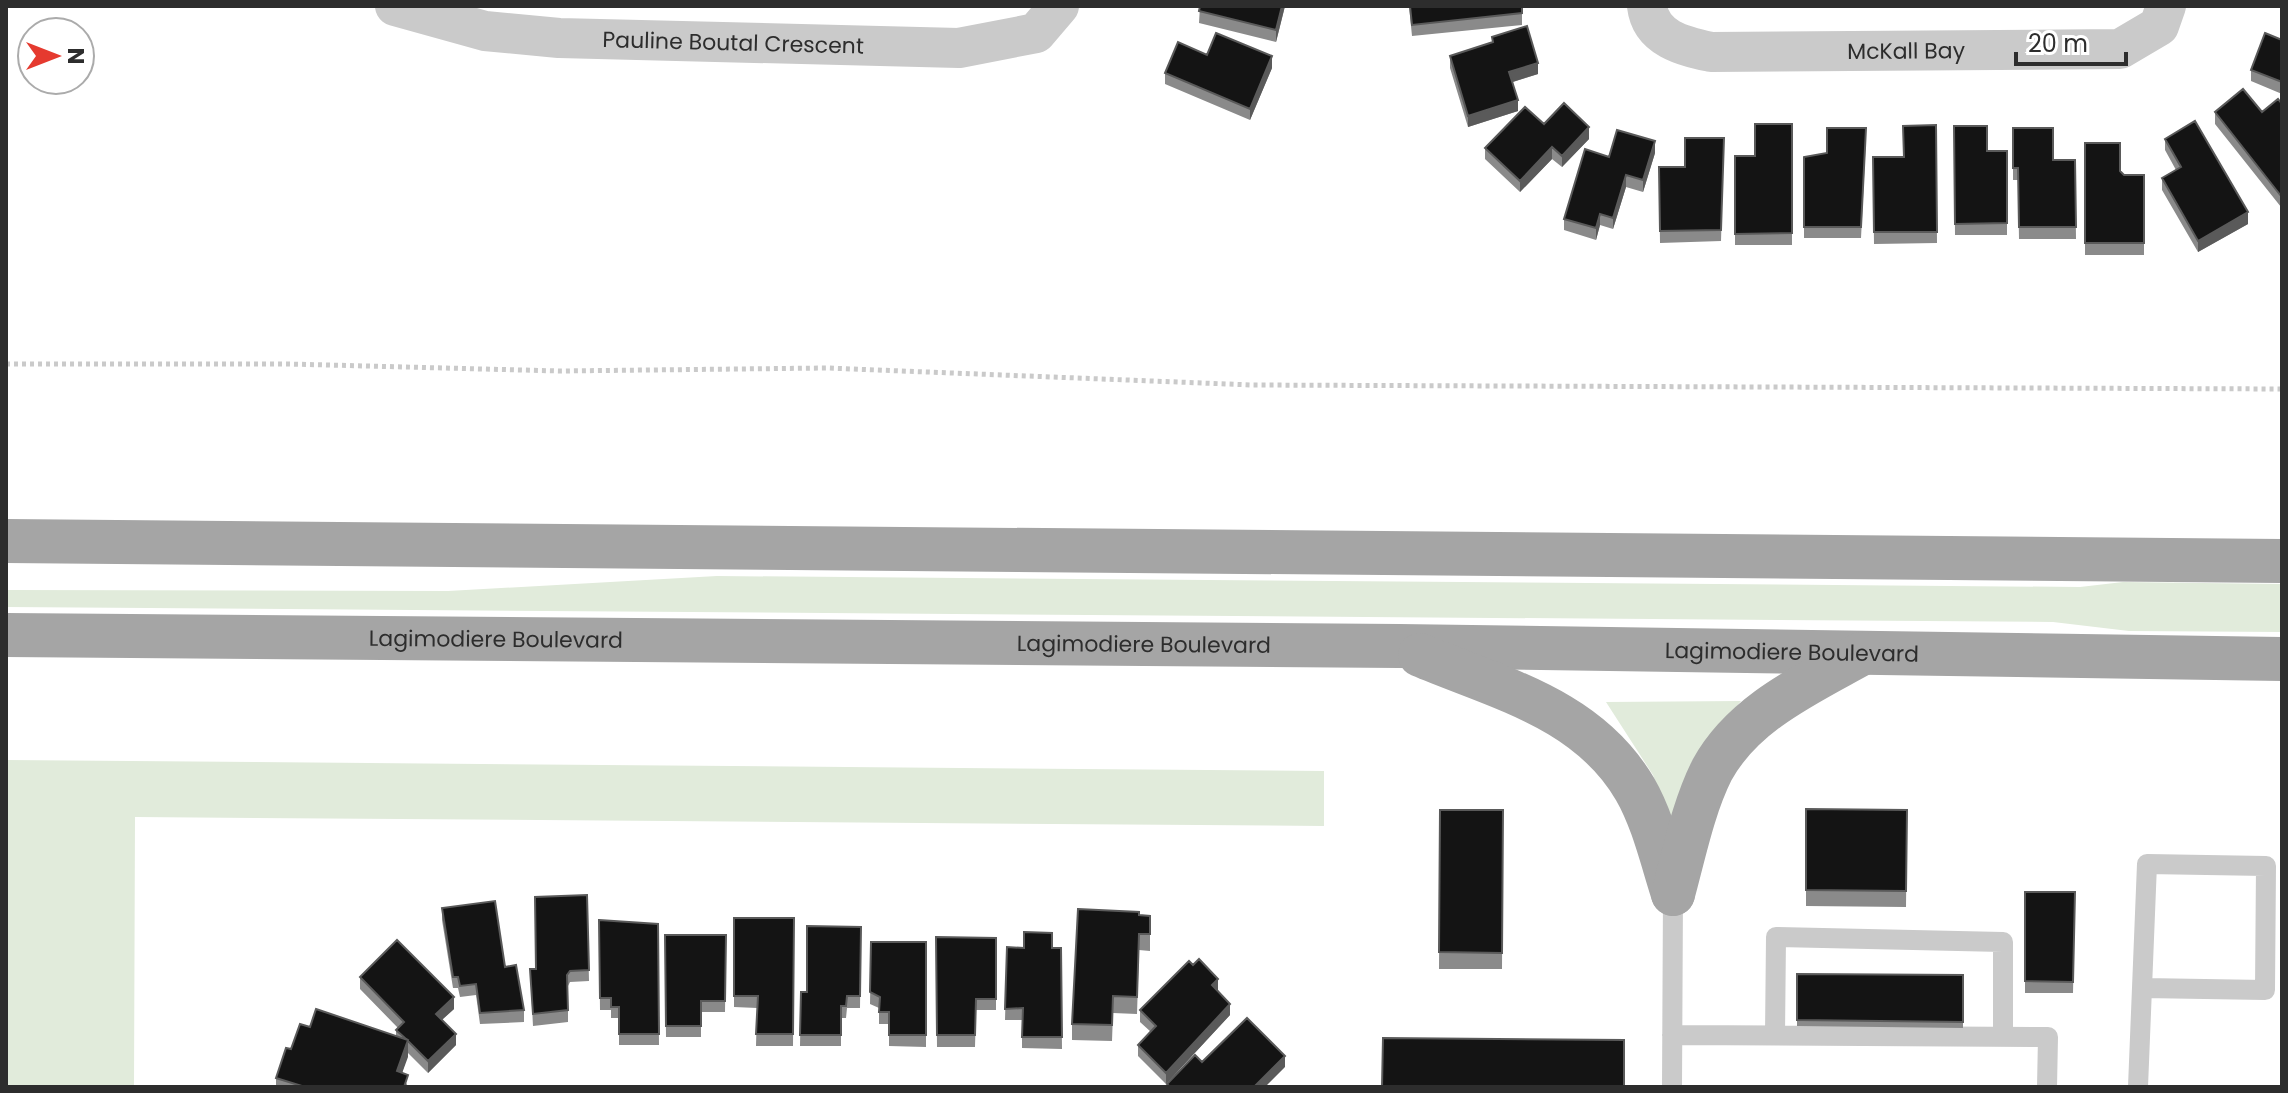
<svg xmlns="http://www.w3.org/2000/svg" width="2288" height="1093" font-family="Poppins,sans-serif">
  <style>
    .green { fill: #e1ebdb }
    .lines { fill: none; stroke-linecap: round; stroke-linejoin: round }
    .path { stroke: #cacaca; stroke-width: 5; stroke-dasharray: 4 4; stroke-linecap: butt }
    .service { stroke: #cacaca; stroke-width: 20 }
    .minor { stroke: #cacaca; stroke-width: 40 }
    .primary { stroke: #a5a5a5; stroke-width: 44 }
    .wall { fill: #8a8a8a }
    .shaded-wall { fill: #5a5a5a }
    .building { fill: #141414; stroke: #5a5a5a; stroke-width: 2 }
    .labels { text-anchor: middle; stroke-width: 8; stroke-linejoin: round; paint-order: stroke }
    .street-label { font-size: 22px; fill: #2d2d2d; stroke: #fff }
  </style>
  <rect width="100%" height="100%" fill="#fff"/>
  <path class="green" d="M717 576 2080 587 2123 582 2282 584V632L2129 631 2053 622 6 607V590L448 591Z
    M1741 701 1693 759 1679 796 1673 827 1653 775 1606 702Z
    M6 760 1324 771V826L135 817 134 1087H6Z"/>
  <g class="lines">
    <path class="path" d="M6 364H289L560 371 827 368 1252 385 2282 389"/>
    <path class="service" d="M1672 1035 2048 1037 2047 1087
      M1775 1035 1776 937 2003 942V1037
      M1672 1087 1673 894
      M2138 1087 2147 864 2266 866 2265 990 2144 988"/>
    <g class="minor">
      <path id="s1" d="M395 6 485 31 559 38 959 48 1036 33 1059 6"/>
      <path id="s2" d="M1647 6C1651 39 1684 46 1711 52L2120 49 2159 26 2166 6"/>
    </g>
    <g class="primary">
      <path d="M6 541 2282 561"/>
      <path id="s3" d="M6 635 1399 646 2282 659"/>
      <path d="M1420 655C1501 689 1588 709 1635 789 1653 820 1662 860 1673 894"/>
      <path d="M1673 894C1684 854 1693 808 1712 770 1743 713 1807 684 1861 654"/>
    </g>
  </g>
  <path class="wall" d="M1200 6H1285L1276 42 1199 23Z
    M1409 6H1522V25L1412 36Z
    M1492 37 1538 74 1513 82 1518 111 1468 127 1450 68V56L1492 43Z
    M2282 40V94L2251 81V70Z
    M1272 68 1250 120 1165 84V73Z
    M2282 104 2281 207 2215 124V112H2262Z
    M1544 124 1589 139 1562 167 1552 159 1520 192 1485 159V148Z
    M1792 124V245H1735V156H1755Z
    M1936 125 1937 243 1874 244 1873 157H1903Z
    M1954 126 1987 151H2007V235H1955Z
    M2013 128 2053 160H2075L2076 239H2019L2018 180H2013Z
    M1724 138 1721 241 1660 243 1659 167H1685Z
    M1866 139 1861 238H1804V157L1827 153Z
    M2165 139 2248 224 2198 252 2162 190V178L2176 170 2165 150Z
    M2085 143 2124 175H2144V255H2085Z
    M1655 153 1643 192 1626 187 1613 229 1600 225 1596 240 1564 230V219L1609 157Z
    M1806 809 1907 810 1906 907 1806 906Z
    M1440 810H1503L1502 969H1439Z
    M2025 892H2075L2073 993H2025Z
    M587 895 589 981 570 982 568 986V1022L533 1026 530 969H536Z
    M442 908 505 967 524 1010V1022L480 1024 476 995 460 997 458 988H453L442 920Z
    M1139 915 1150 916V951L1139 950 1137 1014 1113 1013 1112 1041 1072 1040V1024Z
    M734 918H794L793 1046H756L757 1008 734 1007Z
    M599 920 658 924 659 1045H619V1018H611V1010H600Z
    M861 927 860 1008H847L846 1018H841V1046H800L801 992H807Z
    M665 935H726L725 1012H701V1037H666Z
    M936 937 996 938V1010H976L975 1047H937Z
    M871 942H926V1047L889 1046V1024H879V1008L870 1004Z
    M1007 947 1061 948 1062 1049 1022 1048V1020H1005Z
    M1797 974 1963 975V1028L1797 1026Z
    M360 977 454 1009 442 1020 456 1045 428 1073 408 1053 402 1073 408 1087H276V1078L291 1049 310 1027 396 1036V1030L398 1028 360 989Z
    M1218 990 1230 1015 1166 1084 1138 1056V1045L1151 1032 1140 1022V1010Z"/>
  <path class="shaded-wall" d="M1282 6H1285L1276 42V30Z
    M1272 56V68L1250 120V109Z
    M1538 63V74L1509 83V72Z
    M1518 100V111L1468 127V116Z
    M1589 127V139L1562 167V156Z
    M1655 141V153L1643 192V180Z
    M1552 147V159L1520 192V181Z
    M1626 175V187L1613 229V218Z
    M2248 212V224L2198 252V241Z
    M1600 214V225L1596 240V228Z
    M1218 979V990L1212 996V985Z
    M454 997V1009L436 1025V1014Z
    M1230 1004V1015L1166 1084V1073Z
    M456 1034V1045L428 1073V1061Z
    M408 1040V1057L397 1087V1071Z
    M1285 1056V1067L1265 1087H1254Z"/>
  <path class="building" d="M1200 6H1282L1276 30 1199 11Z
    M1410 6H1522V13L1412 25Z
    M1527 26 1538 63 1509 72 1518 100 1468 116 1450 56 1493 42 1492 37Z
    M1216 33 1272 56 1250 109 1165 73 1178 42 1207 55Z
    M2265 33 2282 40V82L2251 70Z
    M2243 89 2262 112 2278 99 2282 104 2281 196 2215 112Z
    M1564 103 1589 127 1562 156 1552 147 1520 181 1485 148 1525 107 1544 124Z
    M2195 121 2248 212 2198 241 2162 178 2181 167 2165 139Z
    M1755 124H1792V233L1735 234V156H1755Z
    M1936 125 1937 232H1874L1873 157H1904L1903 126Z
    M1954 126H1987V151H2007V223L1955 224Z
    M1827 128H1866L1861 227H1804V157L1827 153Z
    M2013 128H2053V160H2075L2076 227H2019L2018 168H2013Z
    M1617 130 1655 141 1643 180 1626 175 1613 218 1600 214 1596 228 1564 219 1585 149 1609 157Z
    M1685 138H1724L1721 230 1660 231 1659 167H1685Z
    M2085 143H2120V171L2124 175H2144V243H2085Z
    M1806 809 1907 810 1906 891 1806 890Z
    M1440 810H1503L1502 953 1439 952Z
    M2025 892H2075L2073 982 2025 981Z
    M587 895 589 970 570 971 567 975 568 1010 533 1014 530 969H536L535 897Z
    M495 901 505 967 516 965 524 1010 480 1013 476 984 460 986 458 977H453L442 908Z
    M1078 909 1139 912V915L1150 916V934H1139L1137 997 1113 996 1112 1025 1072 1024Z
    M734 918H794L793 1034H756L758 996H734Z
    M599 920 658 924 659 1034H619V1007H611V998H600Z
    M807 926 861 927 860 996H847L846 1006H841V1035H800L801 992H807Z
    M1024 932 1052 933V948H1061L1062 1037H1022L1023 1008 1005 1009 1007 947 1024 948Z
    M665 935H726L725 1001H701V1026H666Z
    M936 937 996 938V999H976L975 1035H937Z
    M397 940 454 997 436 1014 456 1034 428 1061 408 1041V1040L406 1039 396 1030 404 1022 360 977Z
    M871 942H926V1035H889V1012H879L880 997 870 992Z
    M1199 959 1218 979 1212 985 1230 1004 1166 1073 1138 1045 1156 1026 1140 1010 1189 961 1193 965Z
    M1797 974 1963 975V1022L1797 1020Z
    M316 1009 408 1040 397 1071 408 1075 404 1087H305L276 1078 286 1048 291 1049 300 1024 310 1027Z
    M1247 1018 1285 1056 1254 1087H1170L1167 1084 1195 1055 1202 1062Z
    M1383 1038 1624 1040V1087H1382Z"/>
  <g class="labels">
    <g class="street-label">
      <text dy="8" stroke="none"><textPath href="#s1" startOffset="342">Pauline Boutal Crescent</textPath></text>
      <text dy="8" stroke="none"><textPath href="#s2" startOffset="280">McKall Bay</textPath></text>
      <text dy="8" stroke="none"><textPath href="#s3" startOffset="490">Lagimodiere Boulevard</textPath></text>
      <text dy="8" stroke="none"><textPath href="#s3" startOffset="1138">Lagimodiere Boulevard</textPath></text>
      <text dy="8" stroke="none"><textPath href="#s3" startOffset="1786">Lagimodiere Boulevard</textPath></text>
    </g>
  </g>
  <rect width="2288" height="1093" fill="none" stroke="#2d2d2d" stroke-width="16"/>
  <g transform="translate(56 56) rotate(90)"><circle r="38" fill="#ffffff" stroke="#ababab" stroke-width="2"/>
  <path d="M0-6L14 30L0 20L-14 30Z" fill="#e53a2f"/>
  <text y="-12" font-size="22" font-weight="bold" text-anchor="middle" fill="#2d2d2d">N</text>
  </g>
  <path d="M2016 52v12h110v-12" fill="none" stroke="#2d2d2d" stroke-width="4"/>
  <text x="2028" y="52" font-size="24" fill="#2d2d2d" stroke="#ffffff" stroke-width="6" paint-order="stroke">20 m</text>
</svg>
